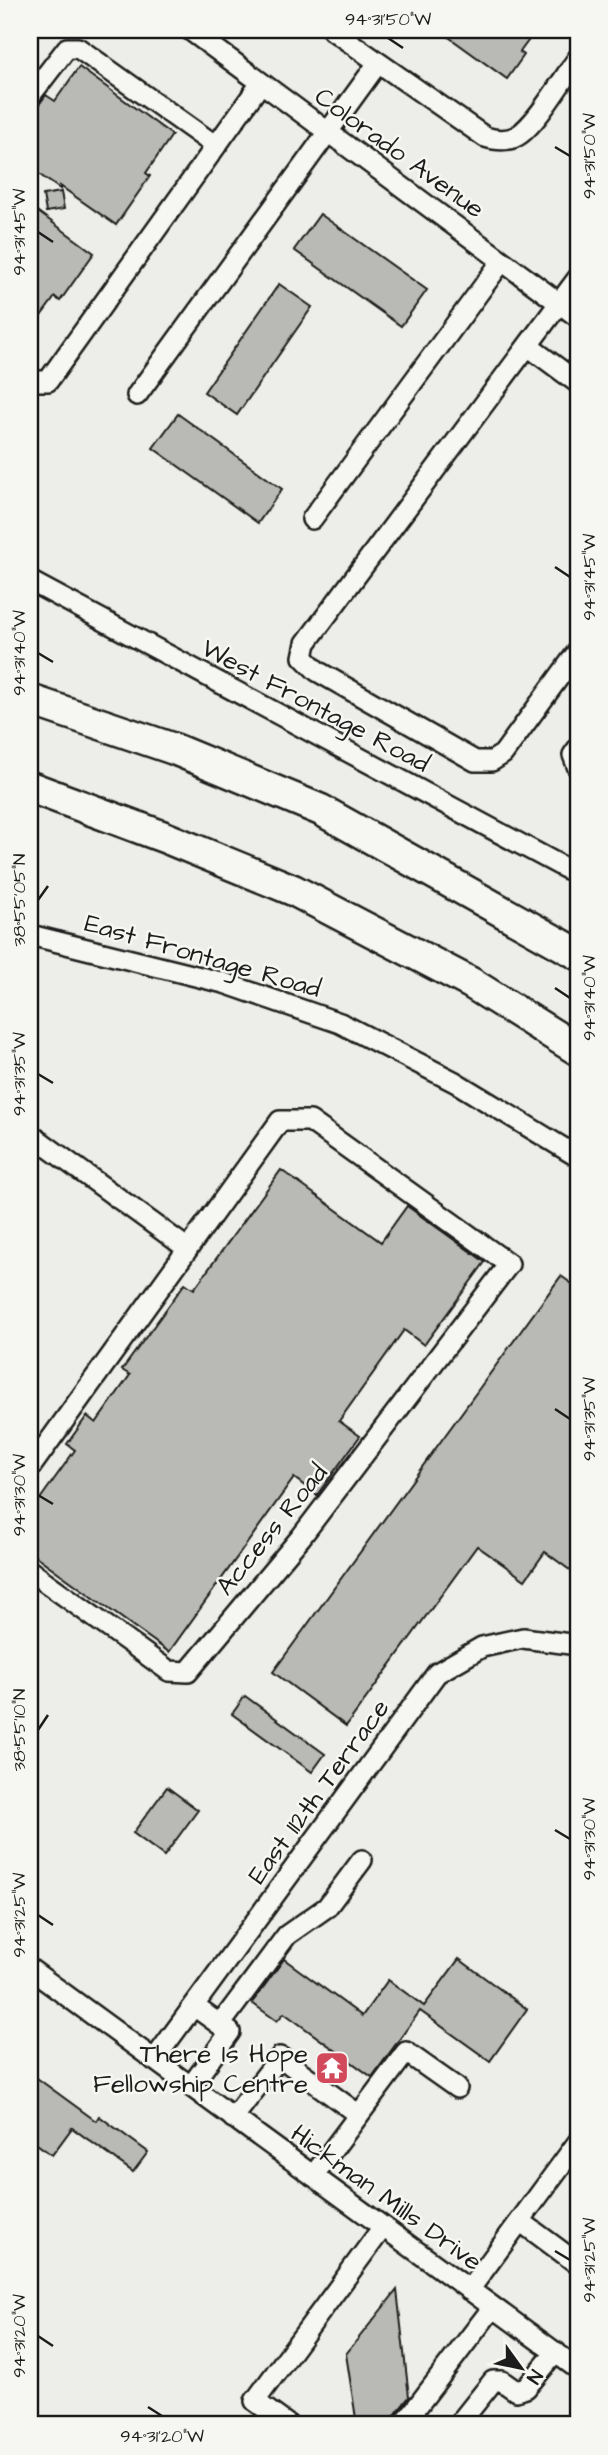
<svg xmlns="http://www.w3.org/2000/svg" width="608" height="2455" font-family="'Architects Daughter',sans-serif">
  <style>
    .building { fill: #b9b9b6; stroke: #1c1c1c; stroke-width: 2 }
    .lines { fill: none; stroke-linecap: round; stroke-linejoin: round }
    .minor-casing { stroke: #1c1c1c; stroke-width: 24 }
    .highway-casing { stroke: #1c1c1c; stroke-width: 35 }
    .minor { stroke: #f6f6f2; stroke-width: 19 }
    .highway { stroke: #f6f6f2; stroke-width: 30 }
    .ticks { fill: none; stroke: #1c1c1c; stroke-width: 2.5 }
    .labels { text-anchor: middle; stroke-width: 5; stroke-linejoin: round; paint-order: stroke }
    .street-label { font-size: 26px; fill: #1c1c1c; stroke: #f6f6f2 }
    .poi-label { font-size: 26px; fill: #1c1c1c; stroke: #f6f6f2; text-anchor: end }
    .neatline { fill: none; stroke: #1c1c1c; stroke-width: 2.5 }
    .ticks-label { font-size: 18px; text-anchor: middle; fill: #1c1c1c }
  </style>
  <rect width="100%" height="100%" fill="#edede9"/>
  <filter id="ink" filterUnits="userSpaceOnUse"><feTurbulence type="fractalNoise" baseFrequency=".0143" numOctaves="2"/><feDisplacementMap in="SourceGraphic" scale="14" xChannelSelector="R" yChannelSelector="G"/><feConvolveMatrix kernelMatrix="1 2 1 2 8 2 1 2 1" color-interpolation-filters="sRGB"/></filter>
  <g filter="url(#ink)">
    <path class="building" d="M439 30H536L520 52 524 55 507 79Z
      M79 67 172 135 146 173 150 176 116 225 60 186V189L30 168V117L46 95 55 101Z
      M61 192 64 209 46 212 43 195Z
      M30 206 94 253 60 301 55 297 30 331Z
      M320 214 427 290 401 326 294 250Z
      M279 284 312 307 237 415 204 392Z
      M178 414 282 489 258 523 153 448Z
      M281 1170 381 1242 407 1206 485 1262 424 1345 404 1330 339 1421 360 1436 317 1495 294 1478 169 1652 30 1552V1513L75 1450 67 1444 87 1416 96 1423 130 1375 122 1370 185 1283 194 1289Z
      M561 1276 578 1288V1576L545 1552 525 1580 477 1546 346 1726 273 1672Z
      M245 1696 325 1754 312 1772 232 1714Z
      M167 1787 198 1810 164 1856 133 1833Z
      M284 1959 362 2016 388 1980 424 2006 459 1959 527 2009 490 2061 420 2011 372 2077 284 2013 277 2021 252 2003Z
      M30 2073 96 2121 99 2116 148 2152 133 2172 72 2128 52 2155 30 2139Z
      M397 2290 409 2397 387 2425H357L346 2354Z"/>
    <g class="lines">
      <g class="minor-casing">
        <path id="minor" d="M190 30 578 317
          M332 30 485 137C495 140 507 142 517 136 536 125 564 77 578 58
          M30 96 67 48H78L216 146
          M578 278 306 643 303 657 317 671 475 761H492L503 754 578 651
          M528 346 578 383
          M30 378 33 381H48L261 83
          M137 395 378 63
          M312 519 502 261
          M30 581 578 875
          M578 748 573 755 578 768
          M30 935 224 983 340 1023 455 1082 578 1157
          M30 1134 188 1249
          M30 1468 280 1121H310L509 1264 301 1537 188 1672 169 1671 30 1571
          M30 1969 578 2369
          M220 2025 287 1935 327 1907 362 1860
          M154 2060 437 1673 482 1647 523 1638 578 1645
          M191 2086 230 2032 194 2006
          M233 2118 280 2057 359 2115
          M313 2176 406 2052 457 2088
          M520 2221 578 2264
          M469 2290 578 2142
          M288 2425 255 2401 383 2227
          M403 2425 493 2307
          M458 2425 493 2381H502L516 2391 526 2388 556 2352"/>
      </g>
      <g class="highway-casing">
        <path id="highway" d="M30 700 174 749 321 810 578 954
          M30 787 164 837 293 890 471 983 578 1050"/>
      </g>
      <use href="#minor" class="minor"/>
      <use href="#highway" class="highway"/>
    </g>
  </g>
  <path class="ticks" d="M388 38 403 48M555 147 570 156M38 232 53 242M555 567 570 577M38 653 53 662M38 900 48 886M555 988 570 998M38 1074 53 1083M555 1409 570 1419M38 1495 53 1504M38 1730 48 1715M555 1830 570 1839M38 1915 53 1925M555 2251 570 2260M38 2336 53 2346M148 2407 162 2416"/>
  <defs>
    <g id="temple-square" transform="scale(1.75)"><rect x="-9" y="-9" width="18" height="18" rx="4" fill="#d1495b" stroke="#f6f6f2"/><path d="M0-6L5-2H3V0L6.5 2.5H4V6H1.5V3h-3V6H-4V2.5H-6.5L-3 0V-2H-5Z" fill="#fff"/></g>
  </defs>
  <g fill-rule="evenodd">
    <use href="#temple-square" x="332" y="2068"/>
  </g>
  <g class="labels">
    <g class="street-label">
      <text transform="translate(400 152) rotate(36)" y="9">Colorado Avenue</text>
      <text transform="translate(316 705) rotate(28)" y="9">West Frontage Road</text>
      <text transform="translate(203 955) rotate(16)" y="9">East Frontage Road</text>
      <text transform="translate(271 1529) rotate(-51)" y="9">Access Road</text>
      <text transform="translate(318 1791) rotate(-54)" y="9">East 112th Terrace</text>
      <text transform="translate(387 2197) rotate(36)" y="9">Hickman Mills Drive</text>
    </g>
    <g class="poi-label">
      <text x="308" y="2062">There Is Hope<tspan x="308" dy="30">Fellowship Centre</tspan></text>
    </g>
  </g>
  <rect width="608" height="2455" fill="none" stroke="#f6f6f2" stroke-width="77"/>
  <g transform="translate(521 2368) rotate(123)" stroke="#f6f6f2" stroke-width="5" paint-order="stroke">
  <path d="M0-5L12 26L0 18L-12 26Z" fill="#1c1c1c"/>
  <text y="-10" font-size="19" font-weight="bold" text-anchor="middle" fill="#1c1c1c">N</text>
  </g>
  <rect x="38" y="38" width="532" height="2378" class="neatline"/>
  <g class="ticks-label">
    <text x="388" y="25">94°31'50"W</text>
    <text transform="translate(589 156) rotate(-90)" y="6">94°31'50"W</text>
    <text transform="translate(19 232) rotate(-90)" y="6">94°31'45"W</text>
    <text transform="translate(589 577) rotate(-90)" y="6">94°31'45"W</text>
    <text transform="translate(19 653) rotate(-90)" y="6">94°31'40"W</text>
    <text transform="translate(19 900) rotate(-90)" y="6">38°55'05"N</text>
    <text transform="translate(589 998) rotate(-90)" y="6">94°31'40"W</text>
    <text transform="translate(19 1074) rotate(-90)" y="6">94°31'35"W</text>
    <text transform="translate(589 1419) rotate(-90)" y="6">94°31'35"W</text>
    <text transform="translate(19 1495) rotate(-90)" y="6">94°31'30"W</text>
    <text transform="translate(19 1730) rotate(-90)" y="6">38°55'10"N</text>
    <text transform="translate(589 1839) rotate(-90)" y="6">94°31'30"W</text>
    <text transform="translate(19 1915) rotate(-90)" y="6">94°31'25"W</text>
    <text transform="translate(589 2260) rotate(-90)" y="6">94°31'25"W</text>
    <text transform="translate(19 2336) rotate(-90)" y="6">94°31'20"W</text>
    <text x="162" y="2442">94°31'20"W</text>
  </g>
</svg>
